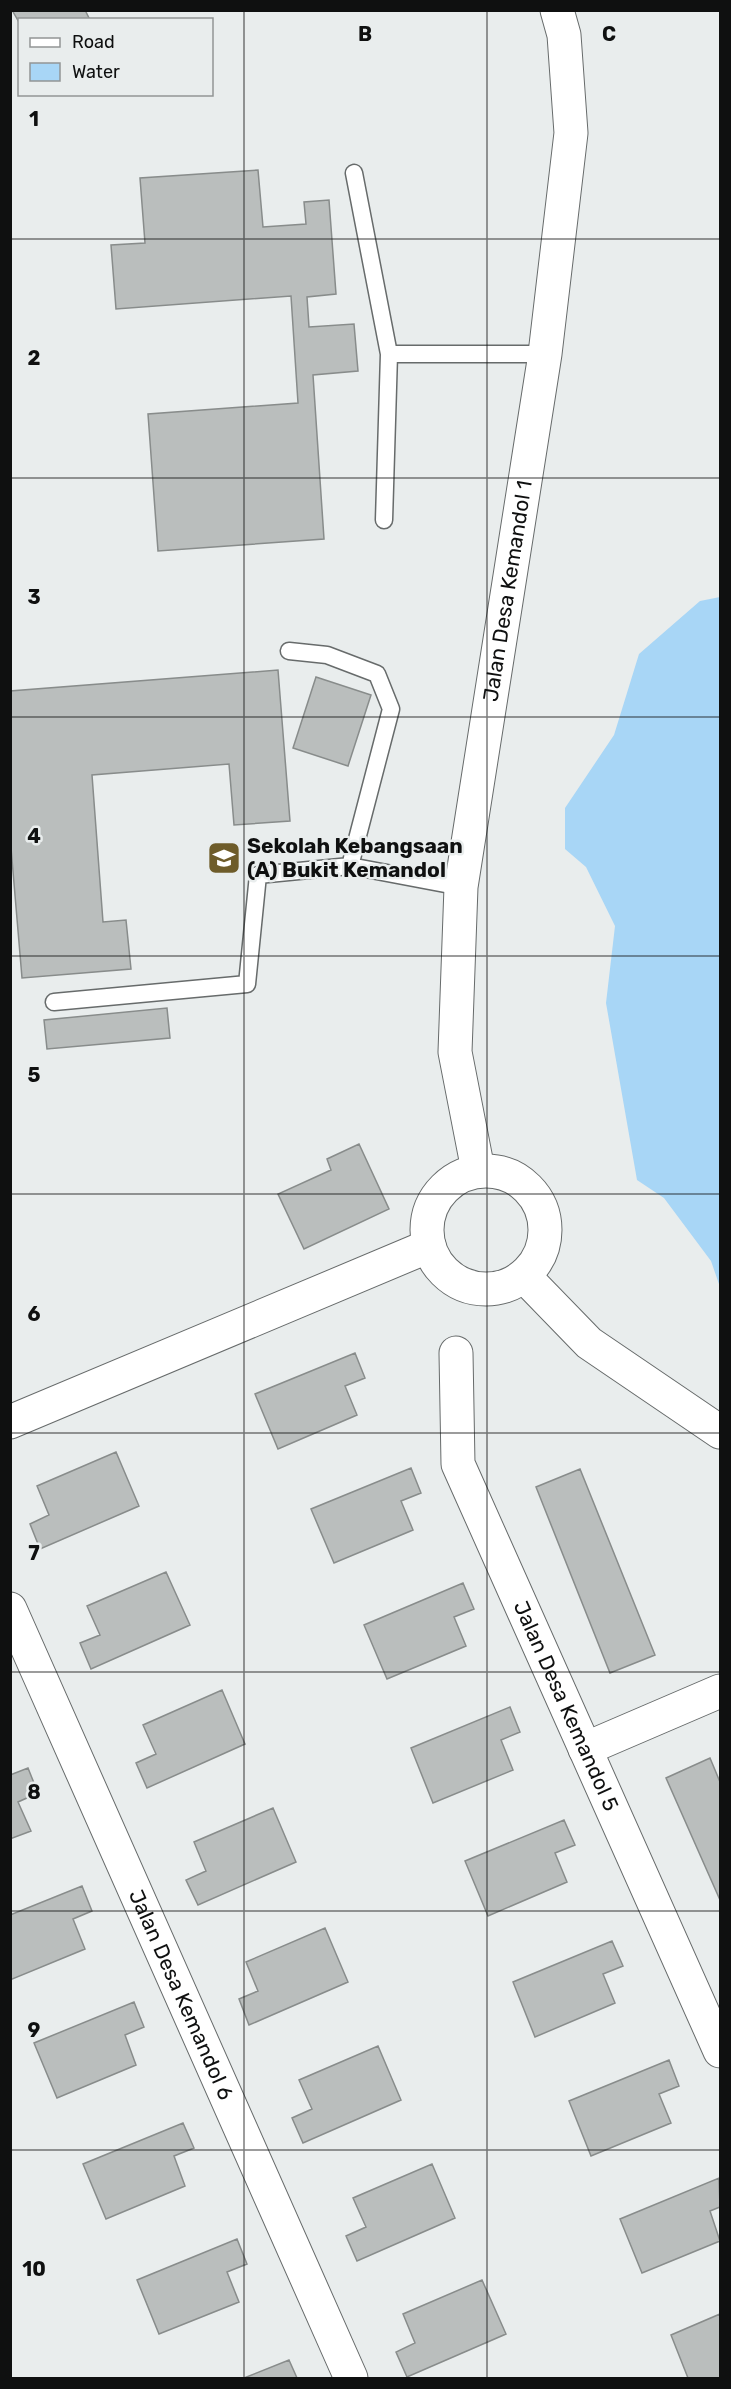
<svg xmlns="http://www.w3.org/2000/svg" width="731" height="2389" font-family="Rubik,sans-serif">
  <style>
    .water { fill: #a8d6f6 }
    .building { fill: #babebd; stroke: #888c8b; stroke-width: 1.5 }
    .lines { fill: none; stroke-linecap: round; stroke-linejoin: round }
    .service-casing { stroke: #676b6b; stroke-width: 19 }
    .minor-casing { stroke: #676b6b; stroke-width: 35 }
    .service { stroke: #fff; stroke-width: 16 }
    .minor { stroke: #fff; stroke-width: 33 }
    .grid { fill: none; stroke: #0f1010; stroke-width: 1.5; stroke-opacity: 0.55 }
    .labels { text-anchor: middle; stroke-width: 5; stroke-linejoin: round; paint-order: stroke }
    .street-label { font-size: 21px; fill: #0f1010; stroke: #e9eded }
    .poi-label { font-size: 21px; font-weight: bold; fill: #0f1010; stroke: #e9eded; text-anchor: start }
    .grid-label { font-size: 20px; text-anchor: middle; font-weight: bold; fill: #0f1010; stroke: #e9eded; stroke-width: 5; stroke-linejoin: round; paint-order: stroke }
  </style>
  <rect width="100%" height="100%" fill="#e9eded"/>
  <path class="water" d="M720 597V1287L711 1261 664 1198 637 1180 606 1003 615 926 586 867 565 849V808L614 735 639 654 700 601Z"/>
  <path class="building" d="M12 10H85L90 20H20V24Z
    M258 170 263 227 306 224 304 202 329 200 336 294 307 297 309 327 354 324 358 371 313 375 324 539 158 551 148 414 298 403 291 296 116 309 111 245 145 243 140 178Z
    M278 670 290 821 234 825 229 764 92 775 103 922 126 920 131 969 22 978 10 836V691Z
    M316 677 371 695 348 766 293 748Z
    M167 1008 170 1038 47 1049 44 1020Z
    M359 1144 389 1209 304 1249 278 1194 331 1170 327 1159Z
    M355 1353 365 1378 345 1386 357 1415 278 1449 255 1394Z
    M116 1452 139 1506 40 1549 30 1524 49 1515 37 1486Z
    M411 1468 421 1493 401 1501 413 1530 334 1563 311 1509Z
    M580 1469 655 1655 610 1673 536 1487Z
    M166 1572 190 1625 91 1669 80 1643 100 1635 87 1606Z
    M463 1583 474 1609 454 1617 466 1646 387 1679 364 1625Z
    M222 1690 245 1744 147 1788 136 1763 156 1754 143 1725Z
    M510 1707 520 1732 501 1740 513 1770 433 1803 411 1748Z
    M710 1758 720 1782V1900L666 1778Z
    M28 1768 38 1793 18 1802 31 1831 10 1839V1775Z
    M273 1808 296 1862 198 1905 186 1880 206 1871 194 1842Z
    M564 1820 575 1845 555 1853 567 1882 488 1916 465 1861Z
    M82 1886 92 1911 73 1919 85 1949 10 1980V1915Z
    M325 1928 348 1982 249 2025 239 1999 258 1991 246 1962Z
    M612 1941 623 1966 603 1974 615 2003 535 2037 513 1982Z
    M134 2002 144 2027 125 2035 136 2065 57 2098 34 2043Z
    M378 2046 401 2100 303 2143 292 2118 312 2109 299 2080Z
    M669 2060 679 2086 659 2094 671 2123 591 2156 569 2101Z
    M183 2123 194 2148 174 2156 185 2186 106 2219 83 2164Z
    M432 2164 455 2218 357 2261 346 2236 366 2227 353 2198Z
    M719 2178 720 2207 710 2211 720 2241 642 2273 620 2219Z
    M237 2239 247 2264 227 2272 239 2302 159 2334 137 2280Z
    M482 2280 506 2334 407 2377 396 2352 415 2343 403 2314Z
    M720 2314V2378H688L671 2335Z
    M289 2360 297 2378H244Z"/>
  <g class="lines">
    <g class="service-casing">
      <path id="service" d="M354 173 389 354 384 520
        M389 354H545
        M289 651 327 655 377 674 391 709 350 866 461 887
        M54 1002 247 984 258 875 350 866"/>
    </g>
    <g class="minor-casing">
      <g id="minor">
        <path id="s1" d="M478 1170 455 1052 461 887 545 354 571 133 564 35 557 10"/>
        <circle cx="486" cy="1230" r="59"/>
        <path d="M524 1276 589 1343 720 1432"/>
        <path id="s2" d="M456 1353 458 1464 720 2051"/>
        <path d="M10 1422 429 1246"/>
        <path id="s3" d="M10 1609 351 2378"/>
        <path d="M585 1749 720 1691"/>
      </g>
    </g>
    <use href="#service" class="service"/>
    <use href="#minor" class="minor"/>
  </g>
  <path class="grid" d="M244 10V2378M487 10V2378M10 239H720M10 478H720M10 717H720M10 956H720M10 1194H720M10 1433H720M10 1672H720M10 1911H720M10 2150H720"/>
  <defs>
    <g id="school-square" transform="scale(1.725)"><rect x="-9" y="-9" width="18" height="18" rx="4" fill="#6e5c2a" stroke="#e9eded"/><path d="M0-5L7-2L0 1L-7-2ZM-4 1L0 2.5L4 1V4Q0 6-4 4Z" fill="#fff"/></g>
  </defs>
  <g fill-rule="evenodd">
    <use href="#school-square" x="224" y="858"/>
  </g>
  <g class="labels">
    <g class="street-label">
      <text dy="7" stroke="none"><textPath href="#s1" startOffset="585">Jalan Desa Kemandol 1</textPath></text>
      <text dy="7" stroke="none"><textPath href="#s2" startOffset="376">Jalan Desa Kemandol 5</textPath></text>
      <text dy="7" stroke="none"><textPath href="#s3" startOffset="422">Jalan Desa Kemandol 6</textPath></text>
    </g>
    <g class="poi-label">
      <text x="247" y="853">Sekolah Kebangsaan<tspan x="247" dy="24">(A) Bukit Kemandol</tspan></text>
    </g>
  </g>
  <g class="grid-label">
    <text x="365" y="41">B</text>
    <text x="609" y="41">C</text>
    <text x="34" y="126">1</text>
    <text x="34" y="365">2</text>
    <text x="34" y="604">3</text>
    <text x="34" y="843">4</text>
    <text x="34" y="1082">5</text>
    <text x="34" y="1321">6</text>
    <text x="34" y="1560">7</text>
    <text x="34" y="1799">8</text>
    <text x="34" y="2037">9</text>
    <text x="34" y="2276">10</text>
  </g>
  <rect width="731" height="2389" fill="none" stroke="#0f1010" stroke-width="24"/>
  <rect x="18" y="18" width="195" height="78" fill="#e9eded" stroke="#929595" stroke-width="1.5"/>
  <rect x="30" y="38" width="30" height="9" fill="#ffffff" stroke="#929595" stroke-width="1.5"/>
  <text x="72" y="48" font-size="18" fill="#0f1010">Road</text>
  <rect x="30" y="63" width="30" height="18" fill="#a8d6f6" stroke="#929595" stroke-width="1.5"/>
  <text x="72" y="78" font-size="18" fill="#0f1010">Water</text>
</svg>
